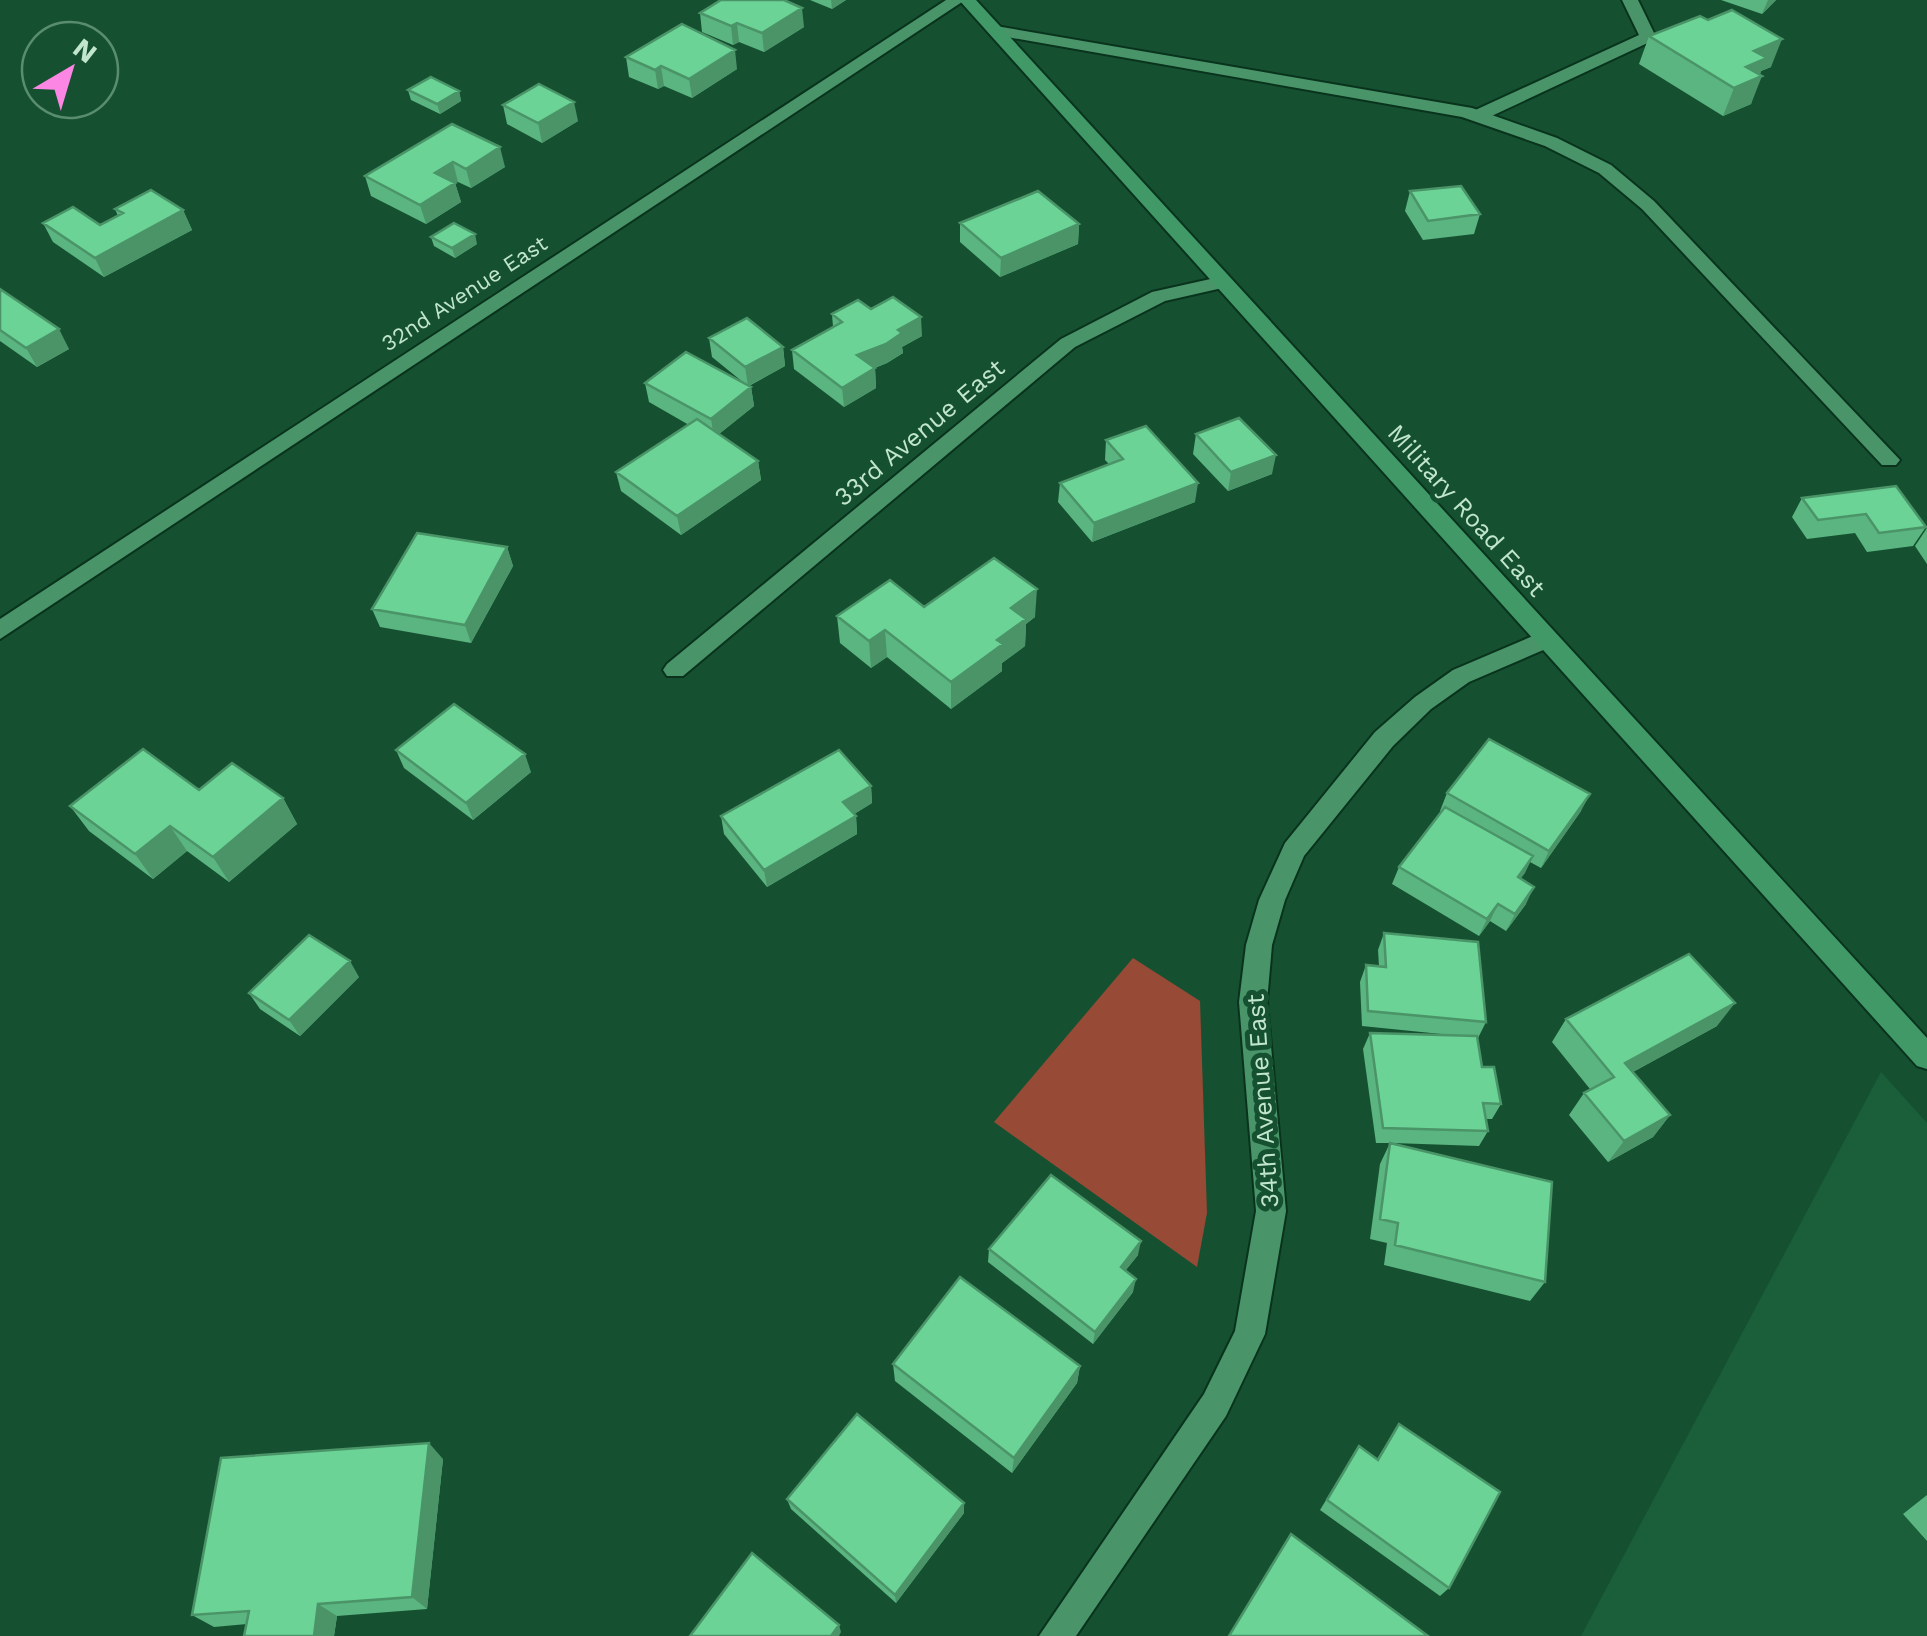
<svg xmlns="http://www.w3.org/2000/svg" width="1927" height="1636" font-family="'Work Sans',sans-serif">
  <style>
    .built { fill: #1a5e3a }
    .green { fill: #974a36 }
    .lines { fill: none; stroke-linecap: round; stroke-linejoin: round }
    .lane-casing { stroke: #09331d; stroke-width: 4 }
    .street-casing { stroke: #09331d; stroke-width: 4 }
    .secondary-casing { stroke: #09331d; stroke-width: 4 }
    .lane { fill: #499468; fill-rule: evenodd }
    .street { fill: #499468; fill-rule: evenodd }
    .secondary { fill: #429968; fill-rule: evenodd }
    .wall { fill: #5bb580 }
    .shaded-wall { fill: #4a9468 }
    .building { fill: #6ad395; stroke: #4a9468; stroke-width: 2.5 }
    .labels { text-anchor: middle; stroke-width: 10; stroke-linejoin: round; paint-order: stroke }
    .far-street-label { font-size: 22px; fill: #c1e6cd; stroke: #155131 }
    .street-label { font-size: 25px; fill: #c1e6cd; stroke: #155131 }
  </style>
  <rect width="100%" height="100%" fill="#155131"/>
  <path class="built" d="M1881 1072 1927 1123V1636H1581Z"/>
  <path class="green" d="M1133 958 1200 1001 1207 1213 1197 1267 994 1122Z"/>
  <g class="lines">
    <g class="lane-casing">
      <path id="lane" d="M1622 0H1638L1656 37 1654 40 1483 120H1471V112L1639 35Z"/>
    </g>
    <g class="street-casing">
      <path id="street" d="M946 0H965L0 639V619Z
        M996 26 1472 108 1557 138 1611 165 1654 201 1900 460 1896 465H1882L1642 209 1599 173 1545 146 1462 117 990 34 988 31Z
        M1224 276 1234 282 1231 286 1165 301 1075 347 683 676H667L663 670 667 664 1061 339 1152 292Z
        M1547 630 1555 633 1559 639 1555 645 1469 682 1431 709 1393 746 1304 856 1285 900 1272 945 1267 1002 1286 1211 1265 1334 1226 1416 1076 1636H1039L1204 1394 1235 1331 1256 1211 1239 1002 1246 945 1259 900 1285 843 1375 732 1415 697 1453 670Z"/>
    </g>
    <g class="secondary-casing">
      <path id="secondary" d="M959 0H976L1927 1038V1069L1917 1066Z"/>
    </g>
    <use href="#lane" class="lane"/>
    <use href="#street" class="street"/>
    <use href="#secondary" class="secondary"/>
  </g>
  <path class="wall" d="M810 0H846L832 9Z
    M1721 0H1776L1762 14Z
    M700 13 804 27 764 52 739 42 733 45 702 32Z
    M1708 20 1771 67 1761 71 1751 104 1723 116 1639 64 1649 36Z
    M626 57 737 69 692 98 664 86 658 89 629 77Z
    M408 90 459 91 461 101 440 114 411 100Z
    M503 105 578 121 542 143 507 124Z
    M452 124 505 167 471 188 458 182 455 183 461 202 426 224 371 196 365 176Z
    M1410 191 1480 214 1474 234 1423 240 1405 211Z
    M115 209 183 210 192 230 104 277 53 242 43 223 100 225 118 216Z
    M960 223 1079 224 1078 244 1000 277 960 242Z
    M431 237 477 244 455 258 434 246Z
    M0 289 69 349 37 367 0 341Z
    M871 309 922 336 902 347 903 353 887 363 875 368 876 388 844 407 794 369 792 350 833 327 832 314Z
    M709 338 783 347 785 366 749 386 751 387 754 406 719 434 758 461 761 480 681 535 621 491 616 472 689 425 649 402 645 383H744L712 357Z
    M1196 434 1272 474 1228 491 1193 454Z
    M1106 440 1195 502 1092 542 1058 502 1060 483 1109 464 1105 460Z
    M1802 498 1926 527 1913 546 1867 552 1855 533 1807 539 1792 517Z
    M1927 528V564L1915 546Z
    M507 547 513 566 471 643 380 627 372 609Z
    M924 607 1035 617 1026 624 1025 646 1002 663V671L951 709 887 657 871 668 840 643 837 616Z
    M396 750 531 772 473 820 404 768Z
    M871 786 872 803 854 814 856 816 857 834 767 887 724 834 721 816Z
    M199 790 283 798 297 824 229 882 187 851 153 879 89 831 70 806Z
    M1447 793 1581 811 1541 868 1530 862 1520 879 1526 904 1506 931 1490 921 1479 936 1392 884 1399 867 1441 812 1440 811Z
    M1384 933 1486 1022 1478 1038 1482 1067 1501 1104 1492 1119H1486L1488 1131 1479 1146 1393 1143 1545 1282 1530 1301 1384 1265 1387 1243 1370 1239 1380 1164 1390 1143H1376L1363 1049 1370 1033 1451 1035 1362 1026 1360 982 1366 965 1379 966 1378 950Z
    M359 977 300 1036 260 1009 249 993Z
    M1566 1019 1717 1026 1633 1072 1670 1115 1653 1137 1608 1162 1569 1115 1584 1093 1590 1089 1552 1042Z
    M989 1249 1138 1255 1125 1271 1133 1292 1093 1344 988 1262Z
    M893 1364 1080 1366 1077 1383 1012 1473 895 1381Z
    M1399 1424 1449 1588 1440 1596 1320 1510 1359 1446 1377 1459Z
    M443 1459 427 1609 337 1616 334 1636H244L247 1624 214 1627 192 1615Z
    M1927 1495V1541L1903 1514Z
    M787 1499 964 1513 896 1603 791 1509Z"/>
  <path class="shaded-wall" d="M831 0H846L832 9Z
    M1768 0H1776L1762 14Z
    M802 8 804 27 764 52 762 33Z
    M737 23 739 42 733 45 731 26Z
    M1782 39 1771 67 1761 71 1758 78 1762 76 1751 104 1723 116 1734 88 1754 51Z
    M735 50 737 69 692 98 689 79Z
    M661 66 664 86 658 89 655 70Z
    M459 91 461 101 440 114 437 104Z
    M574 102 578 121 542 143 538 123Z
    M500 147 505 167 471 188 466 169Z
    M453 162 458 182 455 183 461 202 426 224 420 205 435 173Z
    M183 210 192 230 104 277 95 258Z
    M1079 224 1078 244 1000 277 1001 258Z
    M475 234 477 244 455 258 452 248Z
    M921 317 922 336 902 347 903 353 887 363 858 374 857 355Z
    M59 329 69 349 37 367 26 348Z
    M783 347 785 366 748 386 745 367Z
    M875 368 876 388 844 407 842 388Z
    M751 387 754 406 714 438 711 419Z
    M1276 455 1272 474 1228 491 1231 472Z
    M758 461 761 480 681 535 677 516Z
    M1198 483 1195 502 1092 542 1094 523Z
    M507 547 513 566 471 643 465 625Z
    M1037 589 1035 617 1026 624 1025 646 1002 663V671L951 709V682L997 640 1011 608Z
    M885 630 887 657 871 668 869 641Z
    M525 754 531 772 473 820 466 803Z
    M871 786 872 803 845 820 843 802Z
    M1590 794 1581 811 1541 868 1549 851Z
    M283 798 297 824 229 882 213 857Z
    M856 816 857 834 767 887 764 870Z
    M170 826 187 851 153 879 135 854Z
    M1533 856 1525 873 1509 894 1518 877Z
    M1534 887 1526 904 1506 931 1515 914Z
    M1498 904 1490 921 1479 936 1487 919Z
    M350 961 359 977 300 1036 289 1020Z
    M1735 1003 1717 1026 1609 1085 1625 1063Z
    M1670 1115 1653 1137 1608 1162 1624 1141Z
    M1141 1241 1138 1255 1118 1280 1121 1267Z
    M1136 1279 1133 1292 1093 1344 1095 1332Z
    M1080 1366 1077 1383 1012 1473 1014 1458Z
    M429 1443 443 1459 427 1609 412 1597Z
    M964 1503V1513L896 1603 895 1595Z
    M318 1604 337 1616 334 1636H314Z
    M839 1625 841 1632 839 1636H831Z"/>
  <path class="building" d="M721 0H784L802 8 762 33 737 23 731 26 700 13Z
    M1732 10 1782 39 1754 51 1767 58 1746 67 1762 76 1734 88 1649 36 1700 16 1708 20Z
    M682 24 735 50 689 79 661 66 655 70 626 57Z
    M431 77 459 91 437 104 408 90Z
    M539 84 574 102 538 123 503 105Z
    M452 124 500 147 466 169 453 162 435 173 455 183 420 205 365 176Z
    M1461 186 1480 214 1428 221 1410 191Z
    M151 190 183 210 95 258 43 223 73 207 100 225 123 213 115 209Z
    M1038 191 1079 224 1001 258 960 223Z
    M454 223 475 234 452 248 431 237Z
    M0 289 59 329 26 348 0 330Z
    M893 297 921 317 898 330 902 333 886 344 857 355 875 368 842 388 792 350 842 322 832 314 858 300 871 309Z
    M747 318 783 347 745 367 709 338Z
    M686 352 751 387 711 419 645 383Z
    M1239 418 1276 455 1231 472 1196 434Z
    M697 419 758 461 677 516 616 472Z
    M1146 426 1198 483 1094 523 1060 483 1123 459 1106 440Z
    M1896 486 1926 527 1879 533 1866 514 1818 520 1802 498Z
    M417 533 507 547 465 625 372 609Z
    M994 558 1037 589 1011 608 1026 619 997 640 1003 644 951 682 885 630 869 641 837 616 890 580 924 607Z
    M454 704 525 754 466 803 396 750Z
    M1489 739 1590 794 1549 851 1447 793Z
    M143 749 199 790 232 763 283 798 213 857 170 826 135 854 70 806Z
    M839 750 871 786 843 802 856 816 764 870 721 816Z
    M1445 807 1533 856 1518 877 1534 887 1515 914 1498 904 1487 919 1399 867Z
    M1384 933 1478 942 1486 1022 1368 1011 1366 965 1386 967Z
    M309 935 350 961 289 1020 249 993Z
    M1689 954 1735 1003 1625 1063 1670 1115 1624 1141 1584 1093 1614 1077 1566 1019Z
    M1370 1033 1477 1036 1482 1067H1494L1501 1104 1483 1103 1488 1131 1383 1128Z
    M1390 1143 1552 1182 1545 1282 1395 1245 1398 1223 1380 1219Z
    M1051 1175 1141 1241 1121 1267 1136 1279 1095 1332 989 1249Z
    M960 1277 1080 1366 1014 1458 893 1364Z
    M857 1414 964 1503 895 1595 787 1499Z
    M1399 1424 1500 1492 1449 1588 1327 1500 1359 1446 1378 1460Z
    M429 1443 412 1597 318 1604 314 1636H244L249 1611 192 1615 221 1458Z
    M1291 1534 1428 1636H1229Z
    M752 1553 839 1625 831 1636H690Z"/>
  <g class="labels">
    <g class="far-street-label">
      <text transform="translate(464 293) rotate(-33)" y="8">32nd Avenue East</text>
    </g>
    <g class="street-label">
      <text transform="translate(919 432) rotate(-40)" y="9">33rd Avenue East</text>
      <text transform="translate(1467 510) rotate(48)" y="9">Military Road East</text>
      <text transform="translate(1262 1101) rotate(-94)" y="9">34th Avenue East</text>
    </g>
  </g>
  <g transform="translate(70 70) rotate(38)"><circle r="48" fill="#155131" stroke="#5a8d6f" stroke-width="2.5"/>
  <path d="M0-8L18 38L0 25L-18 38Z" fill="#fc86e3"/>
  <text y="-15" font-size="28" font-weight="bold" text-anchor="middle" fill="#c1e6cd">N</text>
  </g>
</svg>
